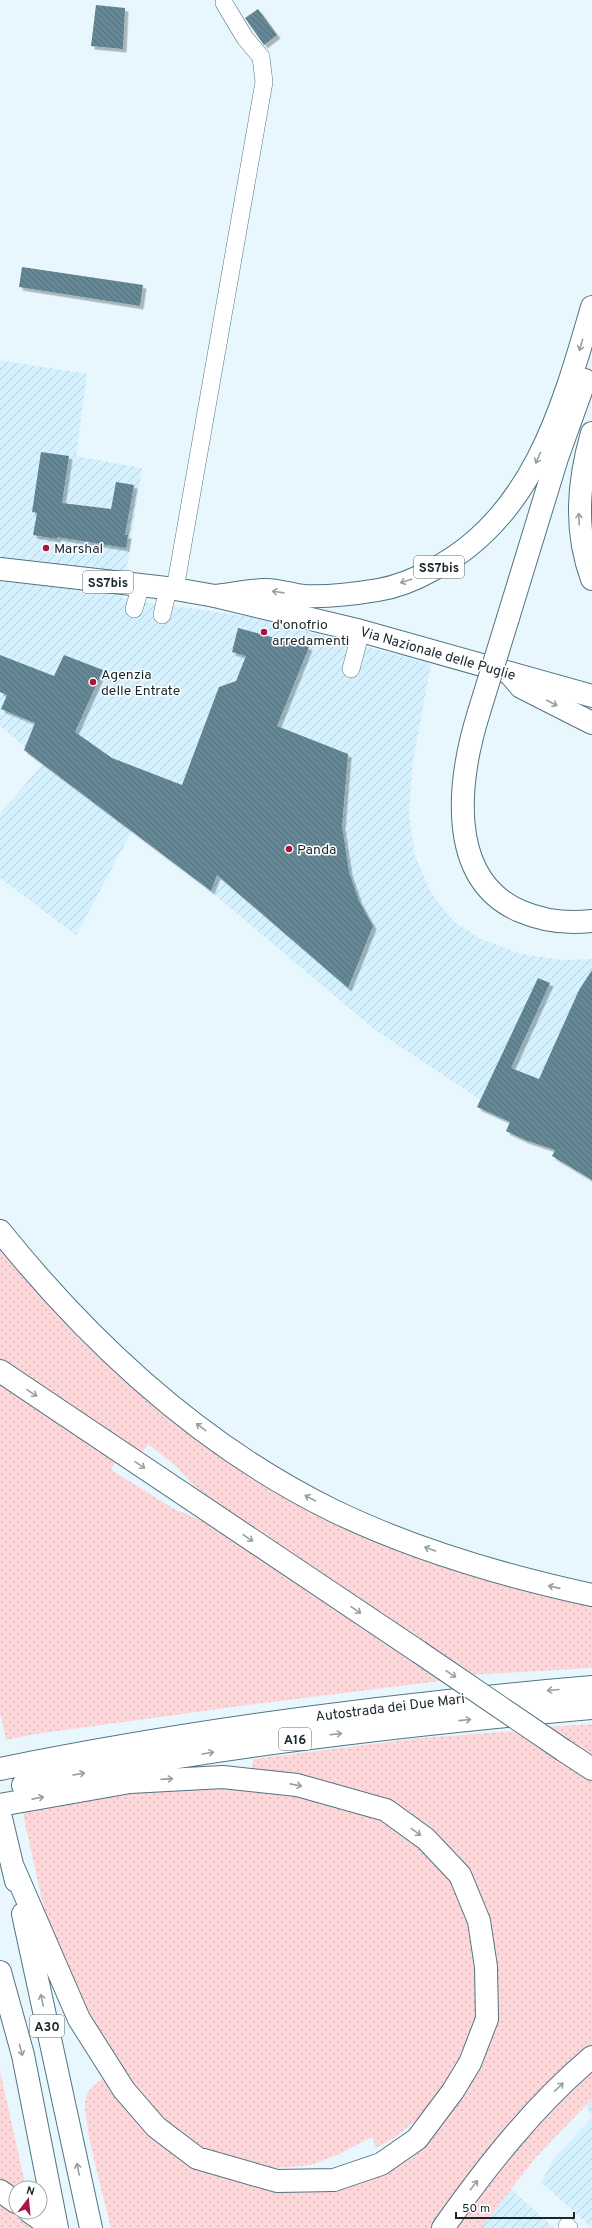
<svg xmlns="http://www.w3.org/2000/svg" width="592" height="2228" font-family="Overpass,sans-serif">
  <style>
    .industrial { fill: url(#industrial-furrows) }
    .grass { fill: url(#grass-dots) }
    .building { fill: url(#building-back-hatch); filter: url(#shadow) }
    .lines { fill: none; stroke-linecap: round; stroke-linejoin: round }
    .minor-casing { stroke: #517482; stroke-width: 18 }
    .major-casing { stroke: #517482; stroke-width: 24 }
    .highway-casing { stroke: #517482; stroke-width: 24 }
    .path { stroke: #a0afb6; stroke-width: 2.5; stroke-dasharray: 2 3; stroke-linecap: butt }
    .minor { stroke: #fff; stroke-width: 17 }
    .major { stroke: #fff; stroke-width: 22 }
    .highway { stroke: #fff; stroke-width: 22 }
    .highway-bridge-casing { stroke: #517482; stroke-width: 24; stroke-linecap: butt }
    .highway-bridge { stroke: #fff; stroke-width: 22 }
    .oneway { stroke: #989ea1 }
    .poi-dot { fill: #ab153d; stroke: #fff; stroke-width: 1.5 }
    .labels { text-anchor: middle; stroke-width: 3; stroke-linejoin: round; paint-order: stroke }
    .shield { fill: #fff; stroke: #5f686d; stroke-width: 1 }
    .shield-label { font-size: 13px; font-weight: bold; fill: #1a282e }
    .poi-label { font-size: 14px; fill: #1a282e; stroke: #fff; text-anchor: start }
    .street-label { font-size: 14px; fill: #1a282e; stroke: #fff }
  </style>
  <defs>
    <pattern id="industrial-furrows" width="10" height="10" patternUnits="userSpaceOnUse"><rect width="10" height="10" fill="#d5f1fd"/><path d="M-1 1l2-2M0 10L10 0M9 11l2-2" fill="none" stroke="#b6cfd9"/></pattern>
    <pattern id="grass-dots" width="8" height="8" patternUnits="userSpaceOnUse"><rect width="8" height="8" fill="#fed7da"/><path d="M2 2h.1M6 6h.1" fill="none" stroke="#d9b9bb" stroke-width="1.8" stroke-linecap="round"/></pattern>
    <pattern id="building-back-hatch" width="6" height="6" patternUnits="userSpaceOnUse"><rect width="6" height="6" fill="#658897"/><path d="M-1 5l2 2M0 0l6 6M5-1l2 2" fill="none" stroke="#526f7c"/></pattern>
    <filter id="shadow"><feDropShadow dx="3.5" dy="3.5" stdDeviation="0" flood-color="#0004"/></filter>
  </defs>
  <rect width="100%" height="100%" fill="#e8f7fe"/>
  <path class="industrial" d="M0 360 87 374 76 456 142 468 122 599 253 617 431 664 412 767 409 815 415 856 431 893 453 921 481 939 522 954 562 960 592 959V1169L537 1137 375 1030 134 827 76 935 0 878V813L44 763 0 726Z
    M592 2099V2228L541 2182 555 2157 592 2118 586 2106Z
    M511 2189 554 2228H481Z"/>
  <path class="grass" d="M0 1247 42 1297 115 1368 262 1480 592 1603V1668L468 1675 203 1496 176 1466 148 1444 141 1455 0 1359Z
    M0 1385 117 1459 111 1470 176 1510 213 1525 440 1681 240 1706 36 1734 6 1740 0 1713Z
    M592 1724V1758L546 1727Z
    M513 1731 592 1782V2045L577 2058 432 2228H111C106 2204 80 2116 86 2097 89 2088 97 2083 104 2077L242 2179 382 2165 480 2052 479 1901 361 1792 313 1778 252 1768 253 1759 421 1738Z
    M208 1779 354 1804 415 1838 454 1884 475 1939 476 2014 471 2031 465 2051 433 2103 414 2122 394 2138 376 2148 372 2137 337 2155 311 2165 278 2168 256 2165 218 2155 202 2147 185 2137 151 2109 98 2040 48 1927 21 1805Z
    M592 2067V2099L536 2157 481 2228H450L497 2165Z
    M0 2071 26 2188H16V2190L0 2180Z
    M0 2200 33 2221 34 2228H0Z"/>
  <path class="building" d="M96 5 125 8 123 49 91 46Z
    M258 9 277 35 264 45 245 18Z
    M22 267 143 285 140 306 19 287Z
    M41 452 69 456 62 503 111 509 116 482 134 485 125 535H128L126 548 57 537V539L33 535 37 513 32 512Z
    M238 628 309 647 277 726 348 754 342 826 349 872 359 901 373 926 348 988 217 875 211 891 24 750 35 723 1 709 7 695 0 692V655L54 676 64 655 103 670 75 732 112 758 182 785 219 687 236 681 246 656 232 652Z
    M592 970V1180L552 1156 555 1150 525 1140 506 1131 510 1122 477 1107 538 978 550 983 511 1068 539 1079 579 990Z"/>
  <g class="lines">
    <g class="minor-casing">
      <path id="minor" d="M175 589 264 82 261 57 245 38 224 3
        M134 609 141 585
        M162 615 168 589
        M351 669 361 631
        M567 2226 569 2228"/>
    </g>
    <g class="major-casing">
      <path id="major" d="M0 569 175 589 215 596 361 631 592 696"/>
    </g>
    <g class="highway-casing">
      <path id="highway" d="M592 433C578 482 574 530 592 579
        M215 596C231 594 247 591 263 590 277 589 291 595 305 596 329 597 354 594 378 590 397 587 418 578 434 569 533 517 563 407 592 307
        M508 618 557 458 585 380
        M509 673 521 687 592 723
        M479 712C459 776 444 878 520 911 543 921 567 924 592 921
        M0 1231C91 1344 203 1447 334 1511 415 1550 504 1576 592 1595
        M0 1371 419 1652
        M563 1750 592 1769
        M0 1769C196 1729 393 1704 592 1687
        M23 1785C211 1747 401 1725 592 1708
        M0 1805 130 1782 223 1777 297 1785 386 1810 426 1839 460 1875 479 1921 486 1967 487 2019 470 2063 453 2091 417 2139 381 2164 334 2180 277 2181 197 2158 156 2127 124 2090 79 2019 13 1867
        M0 1814 16 1881
        M23 1914 91 2228
        M0 1972 23 2055 57 2228
        M0 2191 16 2202
        M30 2212 53 2228
        M443 2228C487 2166 534 2106 592 2057"/>
    </g>
    <path class="path" d="M100 676 118 683"/>
    <use href="#minor" class="minor"/>
    <use href="#major" class="major"/>
    <use href="#highway" class="highway"/>
    <g class="highway-bridge-casing">
      <path id="highway-bridge" d="M479 712 508 618
        M419 1652 563 1750"/>
    </g>
    <use href="#highway-bridge" class="highway-bridge"/>
  </g>
  <defs><path id="oneway-shaft" d="M-6 0H5M1.5-3L5.5 0L1.5 3" fill="none" stroke-width="1.6" stroke-linecap="round" stroke-linejoin="round"/></defs>
  <g class="oneway">
    <use href="#oneway-shaft" transform="translate(581 345) rotate(106)"/>
    <use href="#oneway-shaft" transform="translate(538 458) rotate(114)"/>
    <use href="#oneway-shaft" transform="translate(579 519) rotate(-92)"/>
    <use href="#oneway-shaft" transform="translate(406 581) rotate(162)"/>
    <use href="#oneway-shaft" transform="translate(278 592) rotate(-172)"/>
    <use href="#oneway-shaft" transform="translate(552 703) rotate(27)"/>
    <use href="#oneway-shaft" transform="translate(32 1393) rotate(34)"/>
    <use href="#oneway-shaft" transform="translate(201 1427) rotate(-143)"/>
    <use href="#oneway-shaft" transform="translate(140 1465) rotate(34)"/>
    <use href="#oneway-shaft" transform="translate(310 1498) rotate(-152)"/>
    <use href="#oneway-shaft" transform="translate(248 1538) rotate(34)"/>
    <use href="#oneway-shaft" transform="translate(430 1549) rotate(-160)"/>
    <use href="#oneway-shaft" transform="translate(554 1587) rotate(-167)"/>
    <use href="#oneway-shaft" transform="translate(356 1610) rotate(34)"/>
    <use href="#oneway-shaft" transform="translate(451 1674) rotate(34)"/>
    <use href="#oneway-shaft" transform="translate(553 1690) rotate(175)"/>
    <use href="#oneway-shaft" transform="translate(465 1720) rotate(-6)"/>
    <use href="#oneway-shaft" transform="translate(336 1734) rotate(-7)"/>
    <use href="#oneway-shaft" transform="translate(208 1753) rotate(-9)"/>
    <use href="#oneway-shaft" transform="translate(79 1774) rotate(-10)"/>
    <use href="#oneway-shaft" transform="translate(167 1779) rotate(-4)"/>
    <use href="#oneway-shaft" transform="translate(296 1785) rotate(11)"/>
    <use href="#oneway-shaft" transform="translate(38 1798) rotate(-11)"/>
    <use href="#oneway-shaft" transform="translate(416 1832) rotate(36)"/>
    <use href="#oneway-shaft" transform="translate(42 2000) rotate(-102)"/>
    <use href="#oneway-shaft" transform="translate(21 2050) rotate(75)"/>
    <use href="#oneway-shaft" transform="translate(559 2087) rotate(-44)"/>
    <use href="#oneway-shaft" transform="translate(78 2169) rotate(-102)"/>
    <use href="#oneway-shaft" transform="translate(474 2185) rotate(-52)"/>
  </g>
  <g class="poi-dot">
    <circle cx="46" cy="548" r="4"/>
    <circle cx="264" cy="632" r="4"/>
    <circle cx="93" cy="682" r="4"/>
    <circle cx="289" cy="849" r="4"/>
  </g>
  <g class="labels">
    <g class="shield">
      <rect x="414" y="556" width="50" height="22" rx="3"/>
      <rect x="83" y="571" width="50" height="22" rx="3"/>
      <rect x="279" y="1728" width="32" height="22" rx="3"/>
      <rect x="30" y="2015" width="34" height="22" rx="3"/>
    </g>
    <g class="shield-label">
      <text x="439" y="572">SS7bis</text>
      <text x="108" y="587">SS7bis</text>
      <text x="295" y="1744">A16</text>
      <text x="47" y="2031">A30</text>
    </g>
    <g class="poi-label">
      <text x="54" y="553">Marshal</text>
      <text x="272" y="629">d'onofrio<tspan x="272" dy="16">arredamenti</tspan></text>
      <text x="101" y="679">Agenzia<tspan x="101" dy="16">delle Entrate</tspan></text>
      <text x="297" y="854">Panda</text>
    </g>
    <g class="street-label">
      <text transform="translate(438 653) rotate(16)" y="5">Via Nazionale delle Puglie</text>
      <text transform="translate(390 1707) rotate(-7)" y="5">Autostrada dei Due Mari</text>
    </g>
  </g>
  <g transform="translate(28 2200) rotate(16)"><circle r="19" fill="#ffffff" stroke="#a3a9ab"/>
  <path d="M0-3L7 15L0 10L-7 15Z" fill="#ab153d"/>
  <text y="-6" font-size="11" font-weight="bold" text-anchor="middle" fill="#1a282e">N</text>
  </g>
  <path d="M456 2212v6h118v-6" fill="none" stroke="#1a282e" stroke-width="2"/>
  <text x="462" y="2212" font-size="12" fill="#1a282e" stroke="#ffffff" stroke-width="3" paint-order="stroke">50 m</text>
</svg>
